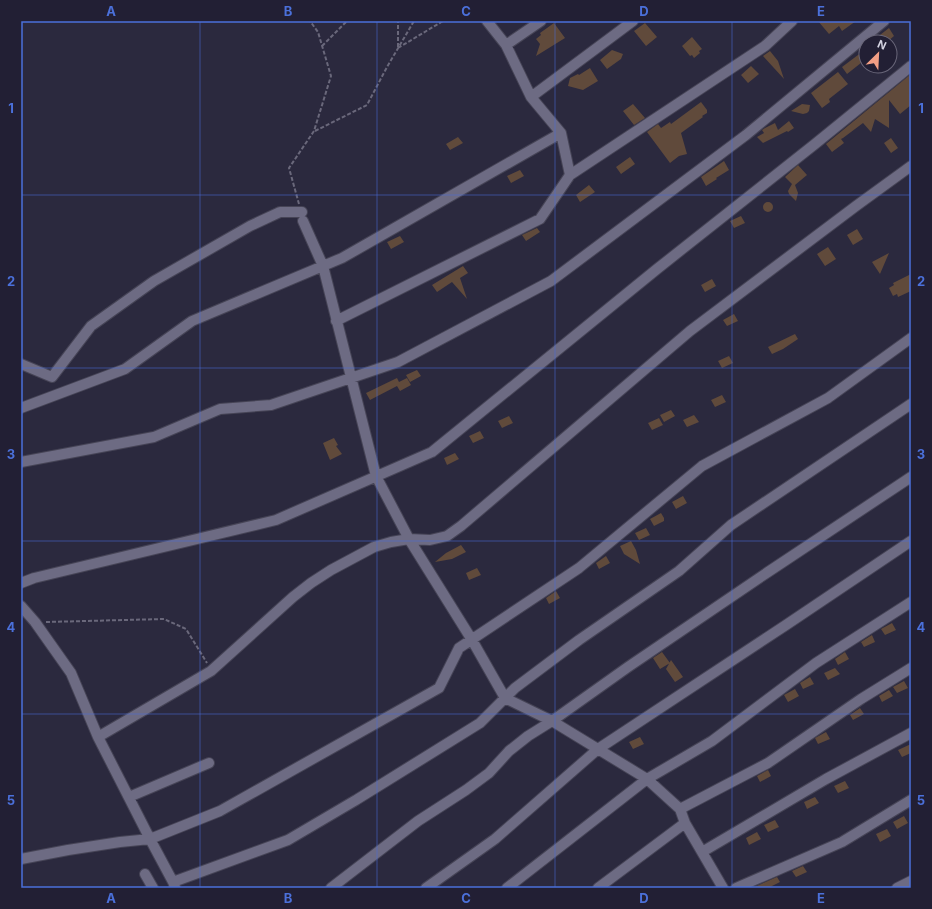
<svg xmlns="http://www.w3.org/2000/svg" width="932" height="909" font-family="Inter,sans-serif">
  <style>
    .building { fill: #604a3b }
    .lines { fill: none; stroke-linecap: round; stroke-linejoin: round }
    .minor-casing { stroke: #464456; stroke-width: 12 }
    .path { stroke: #6a687b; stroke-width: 2; stroke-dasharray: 4 2; stroke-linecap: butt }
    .minor { stroke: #6d6b83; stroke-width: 10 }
    .grid { fill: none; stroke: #4b70da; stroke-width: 1; stroke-opacity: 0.55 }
    .neatline { fill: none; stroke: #4b70da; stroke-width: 1.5 }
    .grid-label { font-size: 13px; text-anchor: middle; font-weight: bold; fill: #4b70da }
  </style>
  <rect width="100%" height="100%" fill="#2b293e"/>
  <path class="building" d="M818 21H856L842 31 839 26 829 34Z
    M554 23 565 38 536 56 540 44 536 39 541 35 540 33Z
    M645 23 657 37 646 46 634 31Z
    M889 28 894 36 887 42H871Z
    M692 37 702 49 699 51 700 53 694 58 692 55 690 56 682 46Z
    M866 49V59L847 74 842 67Z
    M612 50 623 54 621 59 607 69 600 60Z
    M770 51 778 61 784 79 763 56Z
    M751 66 759 74 748 83 741 75Z
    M590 68 598 81 583 90 568 86 570 78 578 74 579 75Z
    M838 72 848 84 829 99 830 102 822 108 811 93Z
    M911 74V105L900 114 889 100V128L875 119 871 132 863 123 843 138 841 139 844 143 832 152 826 144Z
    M701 102 707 110V113L702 116 703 117 681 133 687 154 679 156 670 163 647 132 658 124 661 128 670 122 671 124Z
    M633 104 645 118 634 125 623 111Z
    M802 104 810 105 809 111 807 113 803 114 791 111Z
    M789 121 794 128 788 132 787 131 763 143 757 137 764 133 762 130 765 128 775 123 778 130Z
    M458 137 463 143 450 150 446 144Z
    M891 138 898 148 891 153 884 143Z
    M630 157 635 164 621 174 616 167Z
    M724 161 729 170 716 178 717 179 706 186 701 177Z
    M798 165 807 175 795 185 798 193 796 201 789 194 788 191 792 184 785 177Z
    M520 170 524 176 511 183 507 176Z
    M589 185 595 192 580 202 576 195Z
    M763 207a5 5 0 1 1 10 0a5 5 0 1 1-10 0Z
    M741 216 745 223 734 228 730 221Z
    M537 228 540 232 526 241 522 235Z
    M857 229 863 239 853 245 847 235Z
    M400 236 404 242 391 249 387 242Z
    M828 247 836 259 825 266 817 254Z
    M889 253 880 274 872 262Z
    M463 266 468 273 460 278 467 299 452 282 437 292 432 285Z
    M911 274V291L898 297 897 294 893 296 889 288 894 285 893 283Z
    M712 279 716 286 705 292 701 285Z
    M734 314 738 321 727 326 723 320Z
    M795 334 798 339 783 349 772 354 768 347Z
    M729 356 733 363 722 368 718 361Z
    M417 370 421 376 410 382 406 375Z
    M397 378 399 382 407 378 411 385 400 391 397 386 370 400 366 393Z
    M722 395 726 402 715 407 711 400Z
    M671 410 675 416 664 422 660 415Z
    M694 415 699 422 687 427 683 420Z
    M509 416 513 423 502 428 498 421Z
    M659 418 663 425 652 430 648 423Z
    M480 431 484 438 473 443 469 436Z
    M334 438 338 445 336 446 342 454 330 460 323 443Z
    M455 453 459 459 447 465 444 458Z
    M683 496 687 503 676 509 672 502Z
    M661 513 664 518V521L654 526 650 519Z
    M646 528 650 535 639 540 635 533Z
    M631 541 636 550 640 564 624 554 620 546Z
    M461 545 466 552 452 559 435 562 446 553Z
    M606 556 610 563 599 569 596 563Z
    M477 568 481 575 469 580 466 573Z
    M556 591 560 598 549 604 546 598Z
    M892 623 896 630 885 635 881 629Z
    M872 635 875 642 864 647 861 642Z
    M662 652 670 663 660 669 653 658Z
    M845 652 849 659 838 665 835 659Z
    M671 660 683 677 675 682 666 669Z
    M835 668 840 674 828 680 824 673Z
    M810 677 814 684 803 689 800 683Z
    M904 681 908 688 897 693 893 687Z
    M795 689 799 696 788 702 784 695Z
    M889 690 893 696 882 702 879 696Z
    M860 708 864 714 853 720 850 715Z
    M826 732 830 739 818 744 815 738Z
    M640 737 644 744 633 749 629 742Z
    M911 744V753L902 757 898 750Z
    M768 770 771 776 760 782 757 776Z
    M845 781 849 788 838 793 834 786Z
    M815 797 819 803 807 809 804 802Z
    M904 816 908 823 897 829 893 822Z
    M775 820 779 827 768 832 764 825Z
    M887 829 891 836 880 842 876 834Z
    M757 832 761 839 749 845 746 838Z
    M803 866 807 872 796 877 792 871Z
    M777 877 780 882 768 888H752Z"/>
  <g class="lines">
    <g class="minor-casing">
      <path id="minor" d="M506 45 541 21
        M531 97 633 21
        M570 175 765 46 792 21
        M303 221 323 266 376 476 409 539 472 640 505 698 552 721 647 779 680 809 685 823 723 888
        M336 321 540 219 570 175 561 133 531 97 506 45 487 21
        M21 364 52 377 91 326 154 281 250 226 280 212H302
        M21 408 125 369 192 321 342 258 561 133
        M21 462 154 437 220 409 271 405 398 362 551 281 746 135 884 21
        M21 583 34 578 276 520 432 452 657 269 815 144 911 66
        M21 606 35 622 71 673 98 737 150 839 173 882 175 887
        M98 737 211 671 293 597 311 583 331 570 374 547 391 542 409 539 430 540 447 536 461 526 690 331 856 206 911 166
        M129 797 209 763
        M680 809 768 763 861 699 911 668
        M702 852 826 779 911 733
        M21 859 68 850 120 842 150 839 220 811 439 688 459 648 579 568 702 466 828 398 911 338
        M145 874 153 888
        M173 882 288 840 356 800 480 723 515 688 579 640 679 571 731 525 911 404
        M331 888 418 821 466 790 489 773 509 751 528 736 552 721 628 667 768 572 911 477
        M426 888 495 839 598 749 786 625 911 541
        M507 888 647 779 712 741 816 663 911 602
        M598 888 685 823
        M736 888 842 842 911 800
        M897 888 911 881"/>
    </g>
    <path class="path" d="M322 46 347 21
      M398 47V21
      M398 48 443 21
      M315 131 367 105 387 67 414 21
      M299 204 289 168 314 131 331 76 318 32 310 21
      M46 622 164 619 186 629 207 663"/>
    <use href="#minor" class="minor"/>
  </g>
  <path class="grid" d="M200 21V888M377 21V888M555 21V888M732 21V888M21 195H911M21 368H911M21 541H911M21 714H911"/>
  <rect width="932" height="909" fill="none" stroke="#221f34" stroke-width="44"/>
  <g transform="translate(878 54) rotate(24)"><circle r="19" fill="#221f34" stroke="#6a677a"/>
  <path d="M0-3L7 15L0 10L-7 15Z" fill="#f39f85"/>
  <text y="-6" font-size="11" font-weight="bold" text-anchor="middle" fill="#d5d4e2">N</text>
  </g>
  <rect x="22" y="22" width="888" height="865" class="neatline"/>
  <g class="grid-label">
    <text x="111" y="16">A</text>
    <text x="288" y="16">B</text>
    <text x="466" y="16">C</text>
    <text x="644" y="16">D</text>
    <text x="821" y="16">E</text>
    <text x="11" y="113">1</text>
    <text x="921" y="113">1</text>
    <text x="11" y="286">2</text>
    <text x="921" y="286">2</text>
    <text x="11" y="459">3</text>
    <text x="921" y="459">3</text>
    <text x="11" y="632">4</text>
    <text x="921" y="632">4</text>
    <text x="11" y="805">5</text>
    <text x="921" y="805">5</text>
    <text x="111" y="903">A</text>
    <text x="288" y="903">B</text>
    <text x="466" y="903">C</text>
    <text x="644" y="903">D</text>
    <text x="821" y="903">E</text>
  </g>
</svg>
